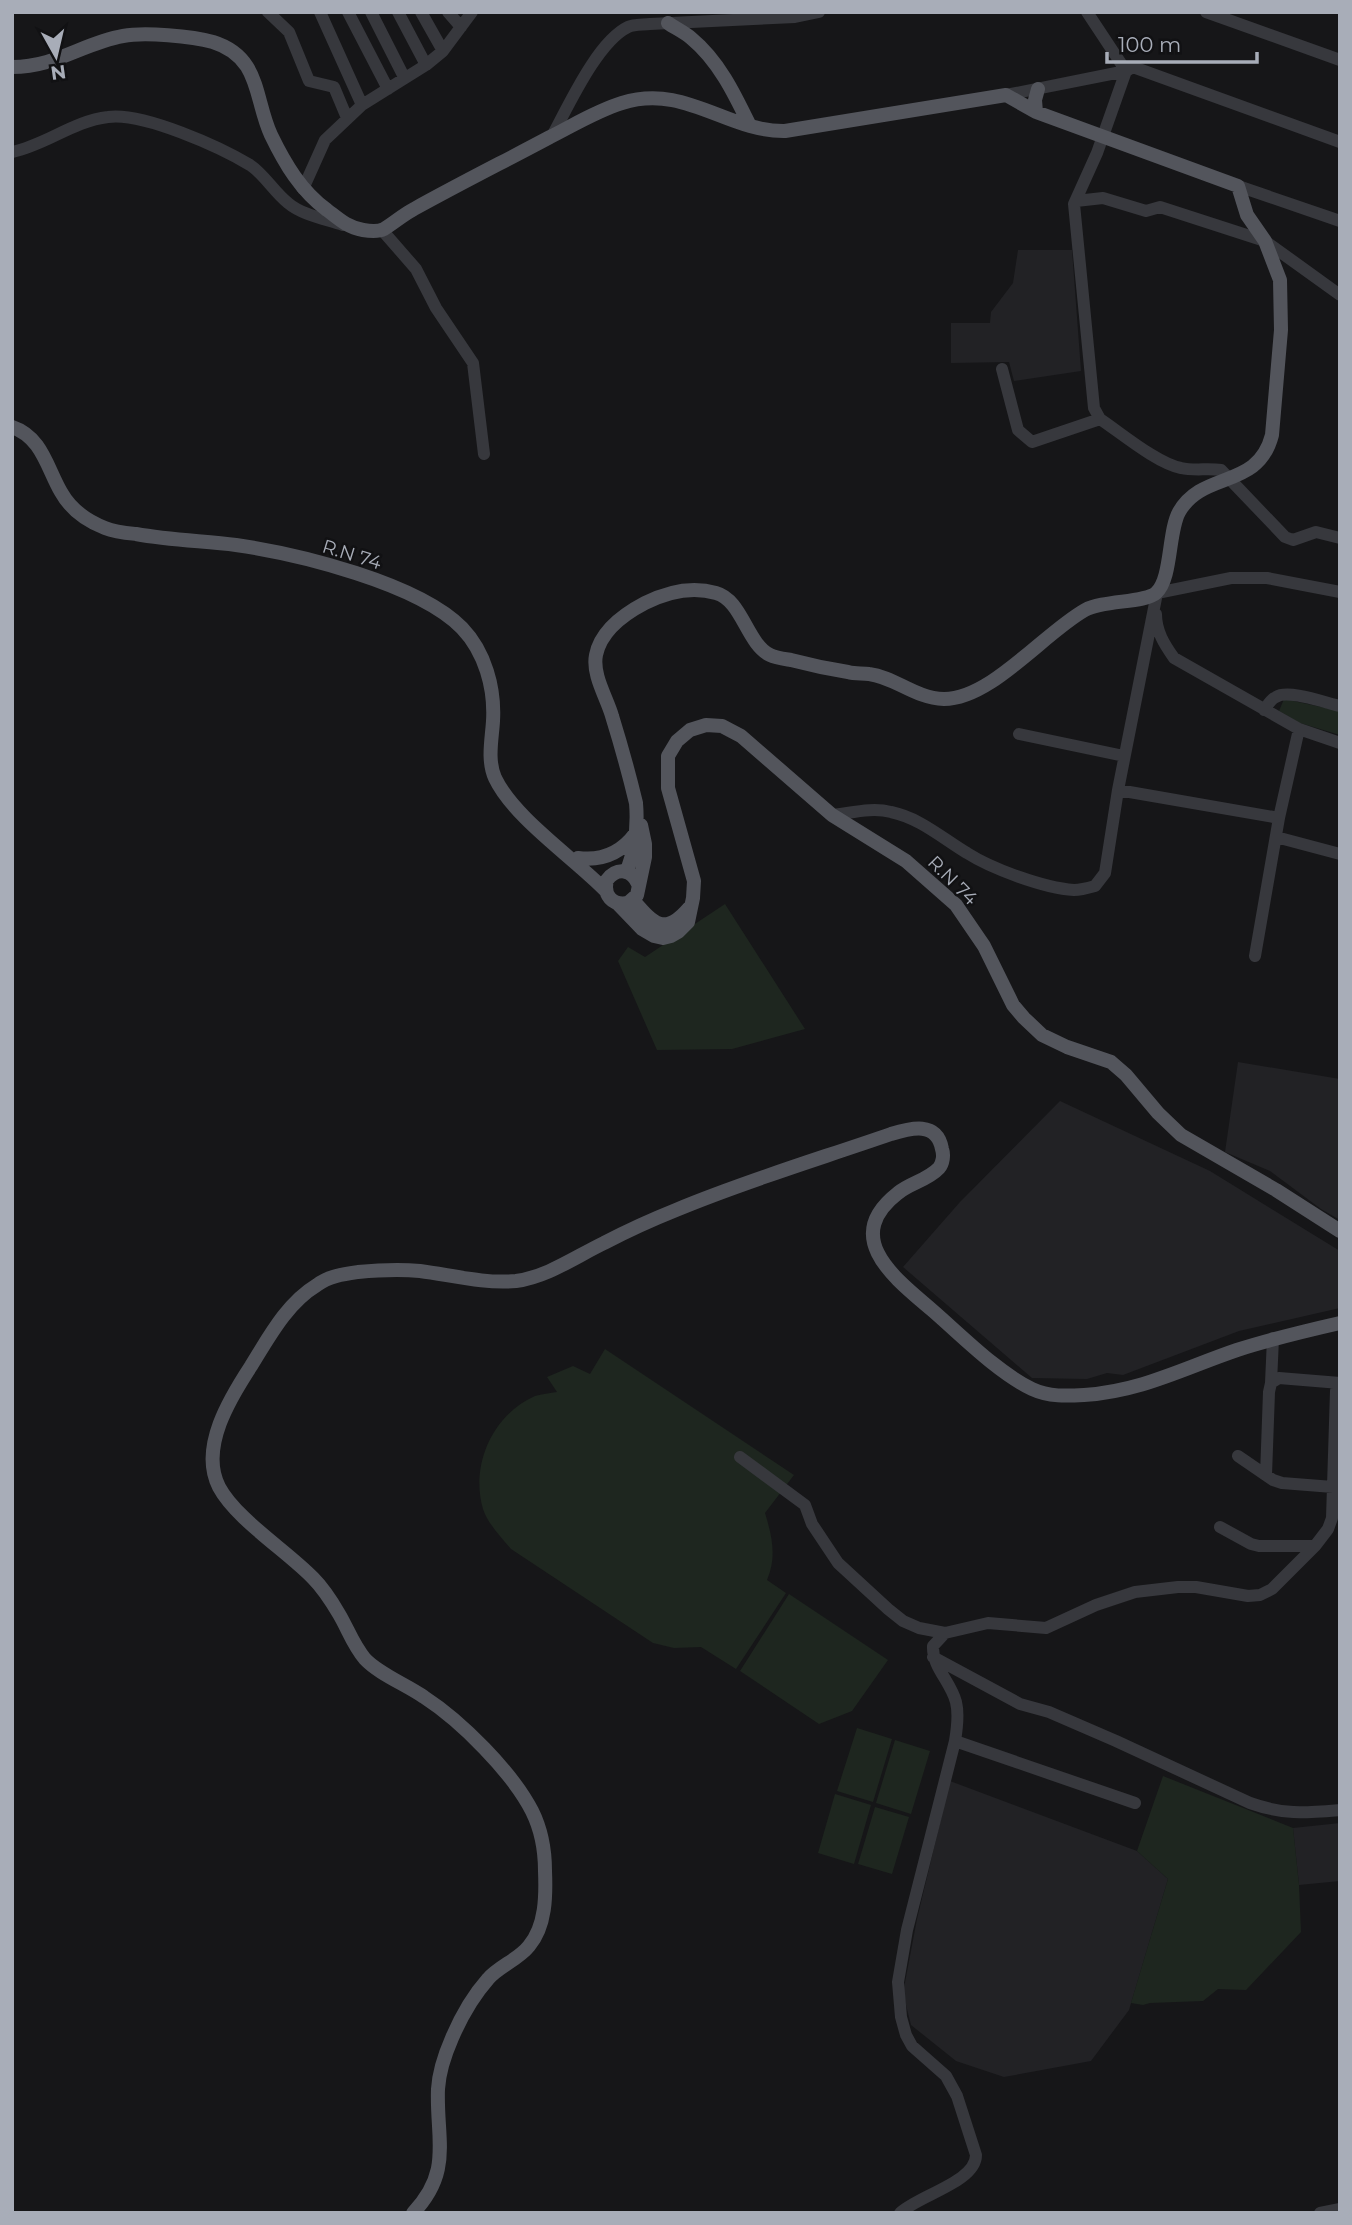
<svg xmlns="http://www.w3.org/2000/svg" width="1352" height="2225" font-family="Montserrat,sans-serif">
  <style>
    .built { fill: #222225 }
    .green { fill: #1e261f }
    .lines { fill: none; stroke-linecap: round; stroke-linejoin: round }
    .minor { stroke: #37383d; stroke-width: 12 }
    .major { stroke: #53555c; stroke-width: 14 }
    .labels { text-anchor: middle; stroke-width: 5; stroke-linejoin: round; paint-order: stroke }
    .street-label { font-size: 19px; fill: #a8adb8; stroke: #111113 }
  </style>
  <rect width="100%" height="100%" fill="#161618"/>
  <path class="built" d="M1018 250H1072L1081 371 1014 381 1009 362 951 363V323H990L991 312 1013 283Z
    M1238 1062 1340 1079V1220L1321 1209 1270 1171 1225 1152Z
    M1060 1101 1210 1171 1340 1251V1308L1239 1331 1123 1375 1107 1373 1087 1379 1032 1378 903 1267 960 1202Z
    M950 1781 1137 1851 1168 1879 1129 2010 1091 2061 1004 2077 956 2061 911 2025 903 1993 917 1919Z
    M1340 1823V1881L1299 1885 1293 1828Z"/>
  <path class="green" d="M1284 699 1340 711V735L1300 723 1279 711Z
    M725 904 805 1029 732 1049 657 1050 618 961 628 947 645 957Z
    M605 1349 794 1475 765 1513C772 1536 777 1557 767 1580L786 1593 736 1669 701 1647 674 1648 653 1643 511 1549C501 1537 488 1524 483 1509 470 1465 493 1414 535 1396 542 1394 550 1393 557 1392L547 1377 573 1366 590 1374Z
    M789 1594 888 1660 852 1711 819 1724 740 1671Z
    M857 1728 892 1739 873 1802 837 1791Z
    M895 1740 930 1751 911 1814 876 1803Z
    M1163 1776 1293 1828 1299 1885 1301 1932 1246 1990 1218 1989 1203 2001 1150 2003 1143 2005 1131 2003 1168 1879 1137 1851Z
    M835 1794 871 1805 854 1864 818 1853Z
    M875 1807 909 1817 892 1874 858 1864Z"/>
  <g class="lines">
    <path class="minor" d="M268 12 289 32 309 81 334 87 347 118
      M320 12 362 105
      M348 12 388 89
      M371 12 404 77
      M398 12 426 65
      M421 12 443 51
      M448 12 461 27
      M1087 12 1126 71 1133 67 1340 142
      M1206 12 1340 60
      M1126 71 1097 153 1074 204 1094 408 1100 419C1121 433 1158 464 1181 468 1194 471 1208 468 1221 470L1285 537 1293 540 1316 532 1340 538
      M1006 95 1126 71
      M552 136C568 107 597 42 628 27 634 24 643 25 650 24L795 17 819 12
      M12 152C46 145 73 121 108 117 143 112 220 147 250 165 264 174 274 192 288 203 302 215 325 219 343 225
      M1238 186 1340 221
      M303 189 325 140 362 105 426 65 443 51 472 12
      M1076 201 1103 198 1146 211 1160 207 1265 241 1340 295
      M382 230 416 269 436 308 473 363 484 454
      M1002 369 1018 430 1032 442 1100 419
      M1157 593 1231 578H1267L1340 592
      M1156 614C1156 631 1164 644 1174 658L1299 729 1340 743
      M1264 710C1267 706 1271 699 1276 697 1288 689 1326 703 1340 706
      M1019 734 1124 756
      M1118 790 1279 818
      M832 815C851 813 872 807 891 812 920 818 942 838 967 853 992 869 1044 888 1074 890 1081 890 1088 888 1095 886L1105 873 1118 790 1157 593
      M1276 837 1340 854
      M1255 956 1279 818 1299 729
      M1271 1383 1273 1338
      M1238 1456 1273 1480 1282 1483 1333 1487
      M740 1457 805 1505 812 1524 838 1563 888 1609 903 1621 919 1628 945 1633
      M1266 1475 1269 1392 1271 1383 1279 1378 1340 1383
      M1220 1527 1251 1544 1259 1546H1315
      M933 1657 1020 1704 1049 1712 1116 1741 1250 1803C1284 1815 1304 1813 1340 1810
      M955 1741 1135 1803
      M900 2213C919 2195 976 2182 976 2155L957 2096 946 2076 912 2046 906 2035 901 2017 898 1982 907 1930 955 1741C957 1729 959 1714 956 1702 951 1682 932 1667 933 1646L945 1633 988 1623 1046 1628 1096 1605 1135 1592 1178 1587H1196L1248 1596 1260 1595 1272 1589 1315 1546 1328 1529 1332 1518 1336 1391 1340 1383
      M1320 2213 1340 2209"/>
    <path class="major" d="M668 23C675 28 684 32 691 38 719 61 735 95 750 126
      M12 67C56 67 83 43 123 36 144 32 192 36 213 42 261 57 254 98 271 135 285 164 301 191 327 210 340 220 347 227 363 230 369 231 378 232 384 229 394 223 404 214 414 209 459 184 505 161 550 137 574 125 596 111 622 103 685 83 727 132 785 131L1006 95 1036 112 1238 186 1247 215 1265 241 1280 280 1281 330 1272 435C1258 490 1203 470 1179 512 1168 532 1172 579 1156 593 1145 603 1103 600 1085 610 1044 633 991 699 944 699 914 698 895 677 869 674 862 673 855 674 848 672 829 669 810 665 791 660 785 659 776 658 770 655 747 644 742 600 716 593 692 586 667 592 645 603 624 614 601 630 596 655 592 675 607 698 612 716 621 745 629 774 636 803 638 826 635 849 627 871
      M1036 112 1035 100 1038 89
      M12 427C42 437 47 468 61 492 71 510 87 521 105 528 115 532 126 533 136 534 169 540 203 541 236 545 298 554 418 583 462 628 485 652 495 688 493 721 492 739 487 760 495 778 514 818 574 858 606 891
      M578 858C602 861 621 853 635 834
      M638 884C632 869 617 867 607 880 603 895 612 906 628 903L637 895 645 857V844L641 825
      M633 900C653 923 664 937 689 908
      M617 903 642 929 654 936 663 938 671 936 678 932 688 922 693 898 694 881 668 788V756L677 741 690 730 706 725 722 726 741 736 832 815 906 861 956 905 984 946 1013 1005 1024 1018 1042 1035 1067 1047 1111 1062 1126 1075 1158 1113 1181 1135 1276 1190 1340 1231
      M413 2213C453 2171 436 2139 438 2089 439 2072 445 2054 452 2038 461 2017 472 1997 488 1979 499 1966 518 1960 529 1946 546 1926 546 1895 545 1871 545 1850 541 1829 532 1811 512 1772 461 1721 424 1697 407 1685 379 1674 365 1659 353 1645 348 1629 339 1614 332 1602 323 1588 313 1578 287 1551 236 1519 219 1487 199 1448 230 1398 251 1366 269 1337 287 1303 317 1285 329 1276 344 1274 358 1272 379 1270 399 1269 420 1271 451 1275 484 1284 516 1281 547 1277 575 1257 604 1243 627 1231 651 1220 676 1210 745 1181 819 1159 891 1134 911 1128 937 1121 942 1149 944 1155 943 1163 939 1168 928 1180 910 1183 898 1193 840 1238 896 1279 932 1310 962 1336 997 1372 1032 1389 1049 1397 1067 1396 1084 1395 1142 1391 1184 1368 1237 1350 1271 1339 1305 1331 1340 1323"/>
  </g>
  <g class="labels">
    <g class="street-label">
      <text transform="translate(352 554) rotate(17)" y="7">R.N 74</text>
      <text transform="translate(953 880) rotate(45)" y="7">R.N 74</text>
    </g>
  </g>
  <rect width="1352" height="2225" fill="none" stroke="#a8adb8" stroke-width="28"/>
  <g transform="translate(56 56) rotate(172)" stroke="#111113" stroke-width="5" paint-order="stroke">
  <path d="M0-5L12 26L0 18L-12 26Z" fill="#a8adb8"/>
  <text y="-10" font-size="19" font-weight="bold" text-anchor="middle" fill="#a8adb8">N</text>
  </g>
  <path d="M1107 52v10h150v-10" fill="none" stroke="#a8adb8" stroke-width="3.5"/>
  <text x="1118" y="52" font-size="21" fill="#a8adb8" stroke="#111113" stroke-width="5" paint-order="stroke">100 m</text>
</svg>
